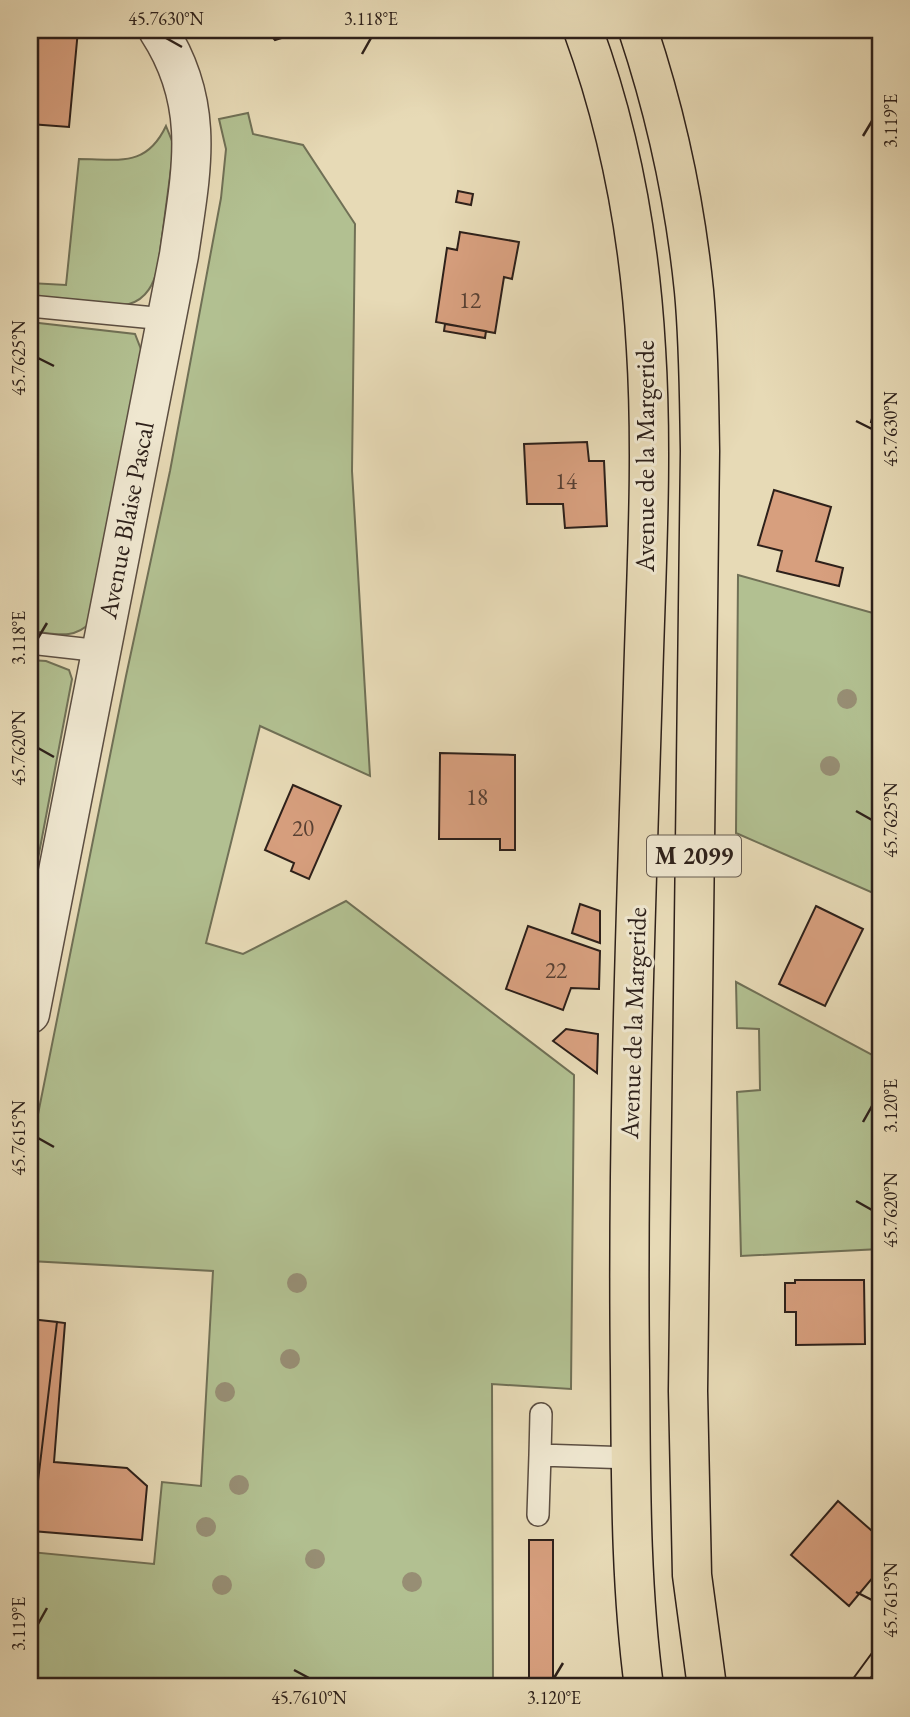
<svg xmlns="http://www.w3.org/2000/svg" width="910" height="1717" font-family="'EB Garamond',serif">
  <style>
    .green { fill: #b2c091; stroke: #707056; stroke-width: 2 }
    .building { fill: #d79f7e; stroke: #2d201a; stroke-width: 2 }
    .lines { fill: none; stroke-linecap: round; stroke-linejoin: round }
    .service-casing { stroke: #5c4e41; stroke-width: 24 }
    .minor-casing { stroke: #5c4e41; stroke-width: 41 }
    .primary-casing { stroke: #2d201a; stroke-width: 41 }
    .service { stroke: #efe7d0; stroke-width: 21 }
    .minor { stroke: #efe7d0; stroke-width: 38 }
    .primary { stroke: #e7dab6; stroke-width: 38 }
    .tram { stroke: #2d201a; stroke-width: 2 }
    .tree { fill: #978e74 }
    .ticks { fill: none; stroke: #2d201a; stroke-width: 2.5 }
    .labels { text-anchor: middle; stroke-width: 6; stroke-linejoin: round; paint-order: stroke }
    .number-label { font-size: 23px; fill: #584033 }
    .shield { fill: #efe7d0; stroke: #675c51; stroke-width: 2 }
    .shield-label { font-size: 24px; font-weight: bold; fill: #2d201a }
    .street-label { font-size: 26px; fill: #2d201a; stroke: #efe7d0 }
    .neatline { fill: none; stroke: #2d201a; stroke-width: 2.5 }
    .ticks-label { font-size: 18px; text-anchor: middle; fill: #2d201a }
  </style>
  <rect width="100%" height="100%" fill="#e7dab6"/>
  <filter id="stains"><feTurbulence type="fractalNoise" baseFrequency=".00286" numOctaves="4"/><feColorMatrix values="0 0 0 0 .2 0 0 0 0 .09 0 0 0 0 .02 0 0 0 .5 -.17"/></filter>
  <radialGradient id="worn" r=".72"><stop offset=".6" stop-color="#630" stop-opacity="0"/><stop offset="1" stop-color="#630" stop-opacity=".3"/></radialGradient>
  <path class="green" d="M248 113 253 134 303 145 355 224 352 471 370 776 260 726 206 943 243 954 346 901 574 1075 571 1389 492 1384 493 1687H30L31 1552 154 1564 162 1482 201 1486 213 1271 30 1261V1154L126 676 170 471 221 198 226 149 219 119Z
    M166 126 174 146 158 267C154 283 147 299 129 304 115 308 49 298 30 296V283L66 285 79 159C119 159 146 168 166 126Z
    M30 322 135 334 144 357 91 622C73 641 54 633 30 631Z
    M738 575 880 615V896L736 833Z
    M30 660 46 661 69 670 72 679 30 901Z
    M736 982 880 1059V1249L741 1256 737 1092 760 1090 759 1029 737 1028Z"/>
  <path class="building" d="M30 30H78L69 127 30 124Z
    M266 30H307L275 40Z
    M458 191 473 194 471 205 456 202Z
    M460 232 519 242 512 279 504 277 495 333 436 322 447 248 457 250Z
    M445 324 486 331 485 338 444 331Z
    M880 387V425L871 422Z
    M587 442 589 461H604L607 526 565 528 563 504H527L524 444Z
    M774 490 831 507 816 561 843 568 839 586 777 571 782 551 758 545Z
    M440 753 515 755V850H500V839H439Z
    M293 785 341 806 309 879 291 871 294 863 265 850Z
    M580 904 600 911V943L572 933Z
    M816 906 863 929 825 1006 779 984Z
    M528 926 600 951 599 989 571 988 563 1010 506 989Z
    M566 1029 598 1034 597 1073 553 1041Z
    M795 1280H864L865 1344 796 1345V1312H785V1283H795Z
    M30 1319 57 1322 32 1531H30Z
    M57 1322 65 1323 54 1462 127 1468 147 1486 142 1540 32 1531Z
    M838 1501 880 1538V1569L849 1606 791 1555Z
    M529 1540H553V1679L529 1678Z"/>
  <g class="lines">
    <g class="service-casing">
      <path id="service" d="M30 306 165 319
        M30 643 101 651
        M540 1455 541 1414
        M538 1515 540 1455 631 1458"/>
    </g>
    <g class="minor-casing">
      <path id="minor" d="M30 1014 179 255C191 172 207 105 158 30"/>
    </g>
    <g class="primary-casing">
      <path id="primary" d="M583 30C620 131 640 242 646 349 653 460 646 573 643 684 636 912 627 1141 630 1370 631 1476 630 1582 644 1687
        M638 30C666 114 685 202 694 291 699 344 699 398 700 451L688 1391 692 1575 707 1687"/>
    </g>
    <use href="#service" class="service"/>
    <use href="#minor" class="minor"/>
    <use href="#primary" class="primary"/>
    <path class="tram" d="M847 1687 880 1642
      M864 1687 880 1665"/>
  </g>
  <g class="tree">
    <circle cx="847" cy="699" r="10"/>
    <circle cx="830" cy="766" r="10"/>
    <circle cx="297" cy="1283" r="10"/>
    <circle cx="290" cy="1359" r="10"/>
    <circle cx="225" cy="1392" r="10"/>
    <circle cx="239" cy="1485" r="10"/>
    <circle cx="206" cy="1527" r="10"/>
    <circle cx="315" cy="1559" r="10"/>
    <circle cx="412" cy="1582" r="10"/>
    <circle cx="222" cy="1585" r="10"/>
  </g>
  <path class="ticks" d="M166 38 182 47M362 54 371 38M863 136 872 121M38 358 54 366M856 421 872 429M38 638 47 623M38 748 54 757M856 811 872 820M863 1122 872 1106M38 1138 54 1147M856 1201 872 1210M856 1592 872 1600M38 1624 47 1608M294 1670 309 1678M554 1678 563 1663"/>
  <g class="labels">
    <g class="number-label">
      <text x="470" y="308">12</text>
      <text x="566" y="489">14</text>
      <text x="477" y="805">18</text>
      <text x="303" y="836">20</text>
      <text x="556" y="978">22</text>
    </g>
    <rect class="shield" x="647" y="835.5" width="94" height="41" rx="5"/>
    <g class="shield-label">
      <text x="694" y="864">M 2099</text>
    </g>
    <g class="street-label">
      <text transform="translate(645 456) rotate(-90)" y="9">Avenue de la Margeride</text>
      <text transform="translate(126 520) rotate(-79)" y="9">Avenue Blaise Pascal</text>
      <text transform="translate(633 1023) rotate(-88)" y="9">Avenue de la Margeride</text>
    </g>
  </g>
  <rect width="910" height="1717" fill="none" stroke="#e7dab6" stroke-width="77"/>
  <rect x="38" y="38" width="834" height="1640" class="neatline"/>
  <g class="ticks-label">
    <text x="166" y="25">45.7630°N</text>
    <text x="371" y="25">3.118°E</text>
    <text transform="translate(891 121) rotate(-90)" y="6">3.119°E</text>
    <text transform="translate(19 358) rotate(-90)" y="6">45.7625°N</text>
    <text transform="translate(891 429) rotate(-90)" y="6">45.7630°N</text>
    <text transform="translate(19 638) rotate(-90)" y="6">3.118°E</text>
    <text transform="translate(19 748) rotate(-90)" y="6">45.7620°N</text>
    <text transform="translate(891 820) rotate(-90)" y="6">45.7625°N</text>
    <text transform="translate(891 1106) rotate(-90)" y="6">3.120°E</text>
    <text transform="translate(19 1138) rotate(-90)" y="6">45.7615°N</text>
    <text transform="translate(891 1210) rotate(-90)" y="6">45.7620°N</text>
    <text transform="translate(891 1600) rotate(-90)" y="6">45.7615°N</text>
    <text transform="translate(19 1624) rotate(-90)" y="6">3.119°E</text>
    <text x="309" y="1704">45.7610°N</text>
    <text x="554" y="1704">3.120°E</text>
  </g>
  <rect width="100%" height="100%" filter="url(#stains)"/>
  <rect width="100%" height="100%" fill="url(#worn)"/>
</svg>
